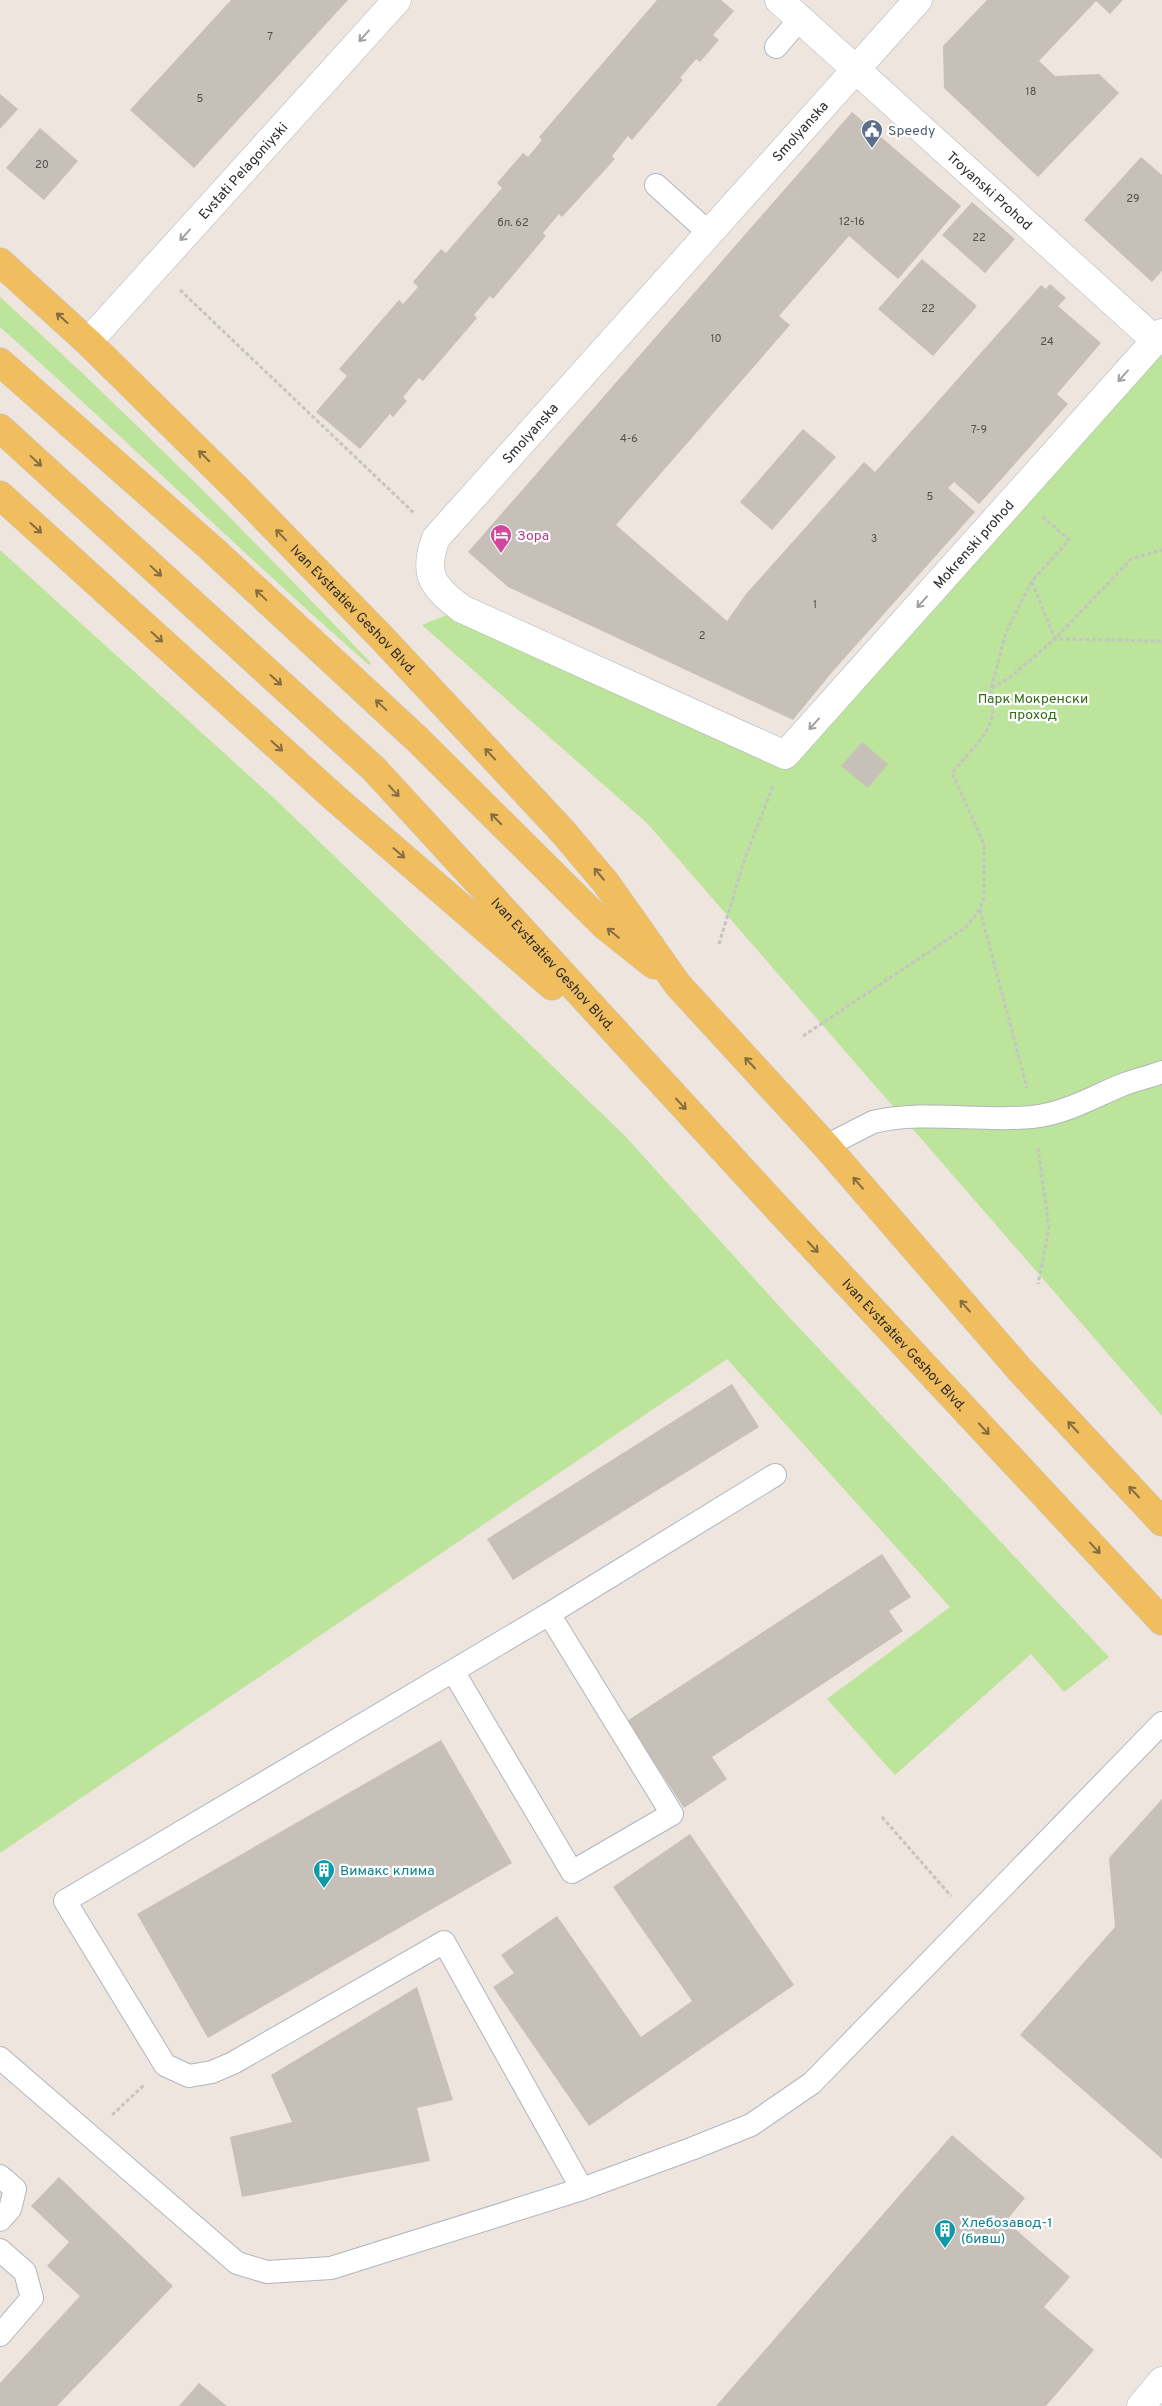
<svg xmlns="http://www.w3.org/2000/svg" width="1162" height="2406" font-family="Overpass,sans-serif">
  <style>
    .green { fill: #bce49a }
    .building { fill: #c6c0b9 }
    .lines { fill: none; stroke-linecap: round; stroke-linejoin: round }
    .lane-casing { stroke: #b1b5bf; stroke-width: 24 }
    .street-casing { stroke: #b1b5bf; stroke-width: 29 }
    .primary-casing { stroke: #c4c4c4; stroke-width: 29 }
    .path { stroke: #c4c4c4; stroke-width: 3; stroke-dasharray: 4 2.5; stroke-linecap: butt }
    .lane { stroke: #fff; stroke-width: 22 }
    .street { stroke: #fff; stroke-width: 28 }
    .primary { stroke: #f1be5f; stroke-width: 28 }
    .oneway { stroke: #a0a0a0 }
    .oneway2 { stroke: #846d42 }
    .labels { text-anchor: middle; stroke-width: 4.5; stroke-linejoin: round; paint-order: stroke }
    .number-label { font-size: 11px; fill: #52504e }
    .service-label { font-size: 14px; fill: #4e5e75; stroke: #fff; text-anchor: start }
    .street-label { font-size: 14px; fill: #2b2b2b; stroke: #fff }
    .hotel-label { font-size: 14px; fill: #b23c85; stroke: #fff; text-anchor: start }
    .park-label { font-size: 14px; fill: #346a1a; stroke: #fff }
    .culture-label { font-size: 14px; fill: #0d838f; stroke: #fff; text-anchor: start }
  </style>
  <rect width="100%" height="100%" fill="#ede5de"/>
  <path class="green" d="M0 297C129 414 251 537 371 663L369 665C244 555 125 438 0 327Z
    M1162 333V1416L647 823 422 625 462 609 785 755Z
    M0 550 277 801 625 1136 789 1317 1109 1657 1064 1692 1031 1654 895 1775 827 1699 950 1607 727 1359 0 1853Z"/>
  <path class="building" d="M231 0H348L194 168 130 110Z
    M657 0H721L734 11 713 35 719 40 700 62 696 59 680 78 683 80 632 140 628 136 612 156 615 159 562 217 559 214 543 233 546 236 493 299 490 296 485 302 474 315 477 318 423 381 419 378 403 397 407 401 393 417 390 414 360 449 316 412 347 376 339 369 399 300 403 304 418 287 413 282 441 249 446 253 502 188 497 183 523 153 528 157 542 140 539 137Z
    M987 0H1123L1110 14 1096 1 1039 61 1055 76 1099 74 1119 93 1038 177 944 88 943 46Z
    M0 94 18 109 0 129Z
    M852 112 961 206 898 279 849 236 779 316 790 325 616 525 727 621 746 594 864 462 875 472 1041 285 1046 289 1050 284 1066 298 1058 306 1101 343 1057 394 1068 404 982 501 979 504 954 482 948 488 975 512 833 671 793 720 508 587 468 552Z
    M40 128 78 161 44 200 6 168Z
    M1141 157 1162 175V271L1152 282 1084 220Z
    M972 202 1015 239 985 273 942 235Z
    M922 259 977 306 933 356 878 309Z
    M803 429 836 457 772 530 740 502Z
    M862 742 888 764 868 788 841 766Z
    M732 1384 759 1427 513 1580 487 1539Z
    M882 1554 911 1597 889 1611 903 1631 712 1757 727 1779 684 1808 627 1721Z
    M441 1740 512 1863 208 2038 137 1914Z
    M1162 1799V2159L1020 2035 1115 1927 1109 1858Z
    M690 1834 794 1985 589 2126 493 1987 514 1973 501 1955 557 1916 641 2037 692 2001 613 1887Z
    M417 1987 453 2100 417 2108 430 2161 242 2197 230 2137 292 2122 271 2075Z
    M952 2135 1025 2198 1006 2221 1070 2277 1044 2307 1094 2350 1046 2406H716Z
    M59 2177 173 2286 57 2406H0V2383L80 2296 47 2266 69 2242 31 2206Z
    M199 2383 227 2406H179Z"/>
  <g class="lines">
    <g class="lane-casing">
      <path id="lane" d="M776 47 800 19
        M656 185 709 233
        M826 1146 873 1122C924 1110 980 1122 1032 1117 1064 1114 1093 1097 1122 1085 1135 1080 1149 1077 1162 1072
        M549 1614 65 1901 165 2065 189 2076 212 2072 233 2063 444 1942 582 2189
        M453 1671 572 1872 672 1814 549 1614 775 1475
        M0 2058 237 2263 267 2272 331 2268 582 2189 691 2149 751 2125 812 2083 1162 1723
        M0 2176 15 2189 10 2209 0 2220
        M0 2250 25 2272 32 2298 0 2335"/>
    </g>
    <g class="street-casing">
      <g id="street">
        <path id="s1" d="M779 0 1155 340"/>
        <path id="s2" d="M918 0 436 538C422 575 433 587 462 609L785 755 1162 333"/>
        <path id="s3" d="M88 342 397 0"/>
        <path d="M1141 2406 1162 2381"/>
      </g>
    </g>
    <g class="primary-casing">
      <g id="primary">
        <path id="s4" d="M0 262 88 342 238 490 384 640 564 833 606 883 678 985 826 1146 1021 1371 1162 1522"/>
        <path d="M0 362 212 549 417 739 605 926 654 965"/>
        <path id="s5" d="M0 428 374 769 780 1211 1162 1621"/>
        <path d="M0 495 337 800 552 986"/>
      </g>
    </g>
    <path class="path" d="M293 43 301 51
      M788 194 798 202
      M180 290 414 513
      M1032 582 1055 639 1131 559 1162 550
      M992 688 1009 678 1055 639 1162 641
      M980 910 1027 1088
      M719 944 745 858 773 786
      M803 1036 966 927 980 909 984 898V844L952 773 982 738 989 726 993 714 991 689 1006 632 1032 581 1069 540 1042 516
      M1038 1148 1049 1228 1038 1284
      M882 1817 951 1896
      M112 2115 144 2085"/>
    <use href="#lane" class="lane"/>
    <use href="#street" class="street"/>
    <use href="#primary" class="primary"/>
  </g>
  <defs><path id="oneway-shaft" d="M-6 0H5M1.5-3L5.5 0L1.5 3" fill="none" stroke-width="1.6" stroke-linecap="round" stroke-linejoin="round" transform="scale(1.25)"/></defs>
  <g class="oneway">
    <use href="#oneway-shaft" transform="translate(364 36) rotate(132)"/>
    <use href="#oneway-shaft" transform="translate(185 235) rotate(132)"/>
    <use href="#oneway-shaft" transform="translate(1123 376) rotate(132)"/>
    <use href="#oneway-shaft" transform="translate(922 602) rotate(132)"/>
    <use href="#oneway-shaft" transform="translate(814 724) rotate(132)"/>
  </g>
  <g class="oneway2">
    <use href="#oneway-shaft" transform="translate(62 318) rotate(-138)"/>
    <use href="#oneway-shaft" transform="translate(204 456) rotate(-135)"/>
    <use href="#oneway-shaft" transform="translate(36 461) rotate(43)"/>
    <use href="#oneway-shaft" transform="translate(36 528) rotate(42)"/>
    <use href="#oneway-shaft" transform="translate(281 535) rotate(-134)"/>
    <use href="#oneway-shaft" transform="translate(156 571) rotate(43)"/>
    <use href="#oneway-shaft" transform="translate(261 595) rotate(-137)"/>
    <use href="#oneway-shaft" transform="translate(157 637) rotate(42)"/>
    <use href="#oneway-shaft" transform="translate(276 680) rotate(42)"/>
    <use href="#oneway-shaft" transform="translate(381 705) rotate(-137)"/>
    <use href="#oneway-shaft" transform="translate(277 746) rotate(42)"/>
    <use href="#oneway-shaft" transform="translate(490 754) rotate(-133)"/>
    <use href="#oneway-shaft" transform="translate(394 791) rotate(48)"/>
    <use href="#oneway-shaft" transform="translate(496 819) rotate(-135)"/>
    <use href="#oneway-shaft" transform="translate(399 853) rotate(41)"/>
    <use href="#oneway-shaft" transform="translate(599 874) rotate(-130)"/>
    <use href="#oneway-shaft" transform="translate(613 933) rotate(-141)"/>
    <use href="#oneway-shaft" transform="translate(750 1063) rotate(-133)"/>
    <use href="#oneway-shaft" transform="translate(681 1104) rotate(47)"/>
    <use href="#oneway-shaft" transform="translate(858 1183) rotate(-131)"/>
    <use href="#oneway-shaft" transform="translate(813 1247) rotate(47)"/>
    <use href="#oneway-shaft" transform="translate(965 1306) rotate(-131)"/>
    <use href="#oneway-shaft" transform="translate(1073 1427) rotate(-133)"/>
    <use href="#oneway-shaft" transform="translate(984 1429) rotate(47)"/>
    <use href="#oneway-shaft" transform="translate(1134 1492) rotate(-133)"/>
    <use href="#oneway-shaft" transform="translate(1095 1548) rotate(47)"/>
  </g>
  <defs>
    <g id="civic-pin" transform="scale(1.125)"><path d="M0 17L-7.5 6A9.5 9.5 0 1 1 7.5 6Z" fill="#5c6f8a" stroke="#fff"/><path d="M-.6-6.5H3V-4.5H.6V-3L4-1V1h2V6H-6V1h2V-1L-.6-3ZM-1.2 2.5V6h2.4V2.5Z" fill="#fff"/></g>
    <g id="hotel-pin" transform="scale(1.125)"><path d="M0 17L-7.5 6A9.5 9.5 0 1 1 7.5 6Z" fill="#d1479c" stroke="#fff"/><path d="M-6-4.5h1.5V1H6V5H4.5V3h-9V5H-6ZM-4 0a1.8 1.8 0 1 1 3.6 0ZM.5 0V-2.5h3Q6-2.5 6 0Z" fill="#fff"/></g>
    <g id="building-pin" transform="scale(1.125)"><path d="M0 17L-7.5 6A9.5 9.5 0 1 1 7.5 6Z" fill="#0f9aa8" stroke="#fff"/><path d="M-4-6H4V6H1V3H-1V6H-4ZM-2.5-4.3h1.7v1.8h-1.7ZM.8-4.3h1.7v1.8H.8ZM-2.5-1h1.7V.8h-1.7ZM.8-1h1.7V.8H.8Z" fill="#fff"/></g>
  </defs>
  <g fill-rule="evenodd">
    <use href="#civic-pin" x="872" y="130"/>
    <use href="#hotel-pin" x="501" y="535"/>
    <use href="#building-pin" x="324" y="1870"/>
    <use href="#building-pin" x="945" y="2230"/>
  </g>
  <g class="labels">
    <g class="number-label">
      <text x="270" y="40">7</text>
      <text x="1031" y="95">18</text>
      <text x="200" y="102">5</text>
      <text x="42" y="168">20</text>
      <text x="1133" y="202">29</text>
      <text x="852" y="225">12-16</text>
      <text x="513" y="226">бл. 62</text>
      <text x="979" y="241">22</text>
      <text x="928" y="312">22</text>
      <text x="716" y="342">10</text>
      <text x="1047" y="345">24</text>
      <text x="979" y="433">7-9</text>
      <text x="629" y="442">4-6</text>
      <text x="930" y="500">5</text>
      <text x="874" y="542">3</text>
      <text x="815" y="608">1</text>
      <text x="702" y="639">2</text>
    </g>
    <g class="service-label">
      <text x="888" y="135">Speedy</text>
    </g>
    <g class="street-label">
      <text transform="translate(800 131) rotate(-48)" y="5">Smolyanska</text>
      <text dy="5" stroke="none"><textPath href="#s3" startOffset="231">Evstati Pelagoniyski</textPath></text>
      <text dy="5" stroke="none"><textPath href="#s1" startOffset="284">Troyanski Prohod</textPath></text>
      <text transform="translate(530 433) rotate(-48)" y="5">Smolyanska</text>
      <text dy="5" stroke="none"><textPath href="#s2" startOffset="1444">Mokrenski prohod</textPath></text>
      <text dy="5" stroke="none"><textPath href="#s4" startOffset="496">Ivan Evstratiev Geshov Blvd.</textPath></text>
      <text dy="5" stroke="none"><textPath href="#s5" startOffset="771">Ivan Evstratiev Geshov Blvd.</textPath></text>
      <text dy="5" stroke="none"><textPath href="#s5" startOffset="1289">Ivan Evstratiev Geshov Blvd.</textPath></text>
    </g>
    <g class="hotel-label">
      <text x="517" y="540">Зора</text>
    </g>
    <g class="park-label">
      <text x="1033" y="703">Парк Мокренски<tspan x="1033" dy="16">проход</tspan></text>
    </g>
    <g class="culture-label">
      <text x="340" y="1875">Вимакс клима</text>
      <text x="961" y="2227">Хлебозавод-1<tspan x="961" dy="16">(бивш)</tspan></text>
    </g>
  </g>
</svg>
